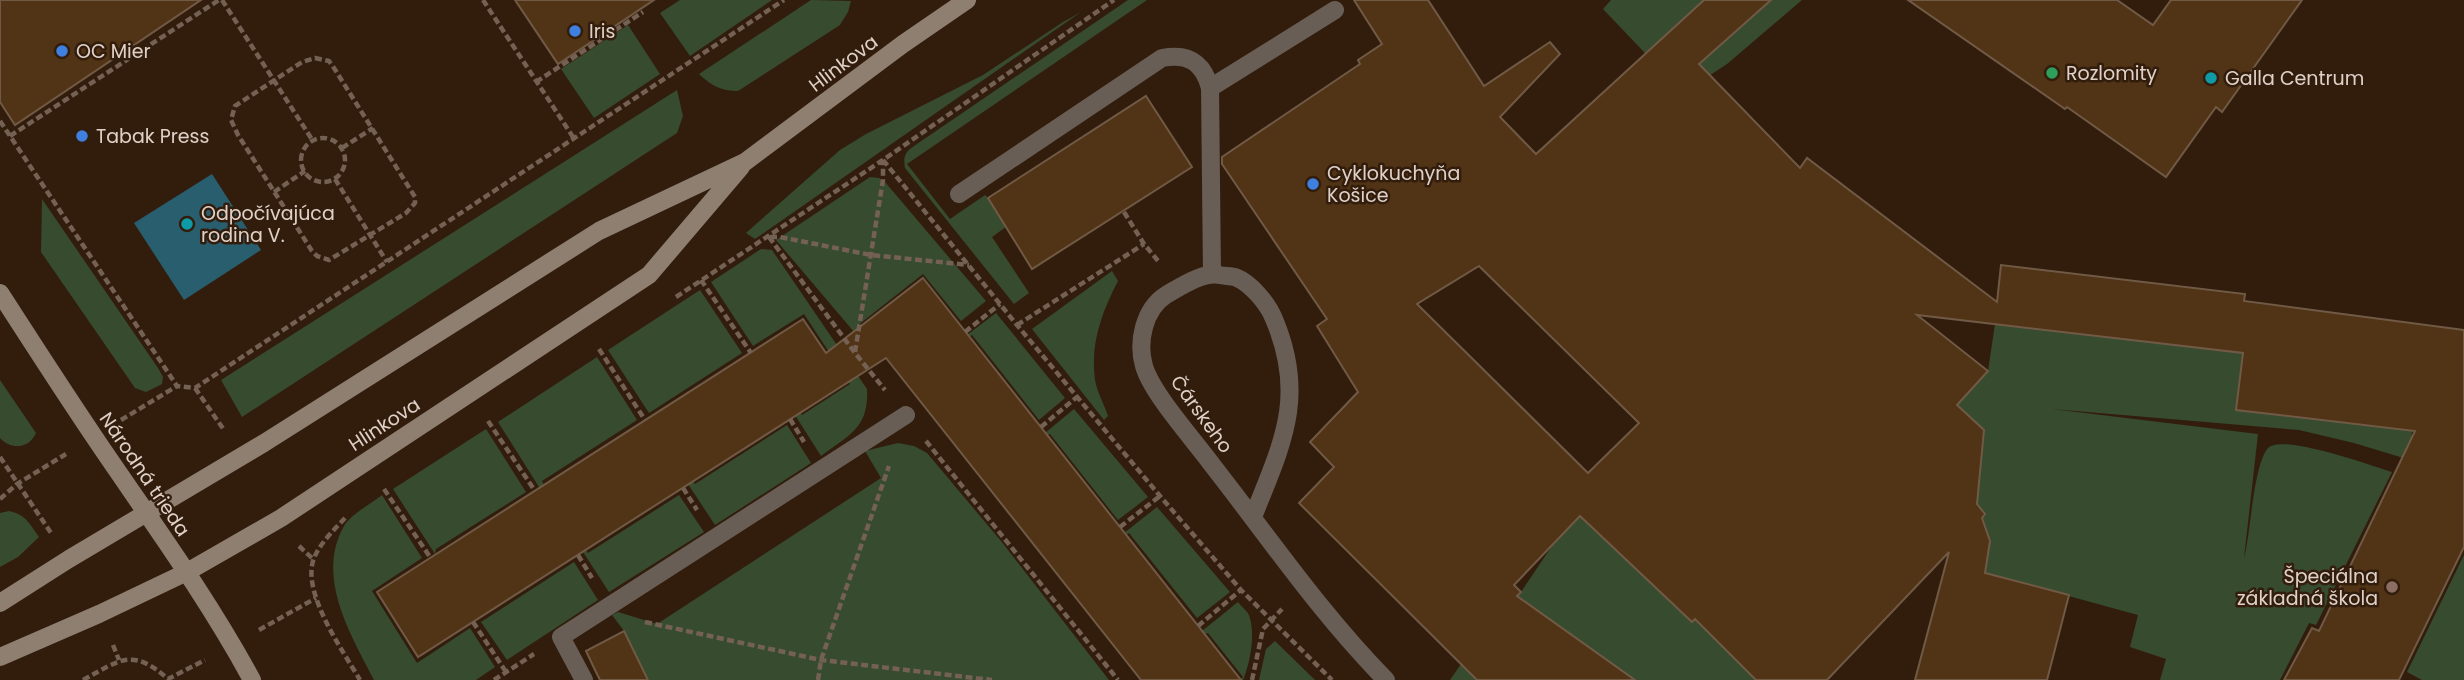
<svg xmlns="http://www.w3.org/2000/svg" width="2464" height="680" font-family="Poppins,sans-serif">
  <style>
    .green { fill: #374b2f }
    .water { fill: #295e6f }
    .building { fill: #513315; stroke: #705a46; stroke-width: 2; fill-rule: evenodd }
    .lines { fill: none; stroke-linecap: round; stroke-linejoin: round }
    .path { stroke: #746154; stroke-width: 4.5; stroke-dasharray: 7 3.5; stroke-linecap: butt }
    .lane { stroke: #685e55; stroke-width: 18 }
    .street { stroke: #685e55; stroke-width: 18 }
    .secondary { stroke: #8f7f71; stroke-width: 18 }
    .shop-dot { fill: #3f7fe0; stroke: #321d0d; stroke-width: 2.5 }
    .leisure-dot { fill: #2e9e5b; stroke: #321d0d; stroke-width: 2.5 }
    .culture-dot { fill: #0f9aa8; stroke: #321d0d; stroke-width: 2.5 }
    .education-dot { fill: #8d6e63; stroke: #321d0d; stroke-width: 2.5 }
    .labels { text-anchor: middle; stroke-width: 5; stroke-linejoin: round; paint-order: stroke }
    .poi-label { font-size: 19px; fill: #e0d1c8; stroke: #321d0d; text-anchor: start }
    .street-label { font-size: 19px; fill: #e0d1c8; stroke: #321d0d }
  </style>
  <rect width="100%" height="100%" fill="#321d0d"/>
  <path class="green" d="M680 0H772L690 56 660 13Z
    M811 0 851 1 848 12 840 25 738 91C721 91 712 86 699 74Z
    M1128 0H1147L907 164 950 219 985 195 988 198 1006 227 992 237 1029 293 1014 304 905 168C903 157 905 152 914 146Z
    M1611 0H1802L1727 64 1683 93 1603 9Z
    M1081 12 755 239 746 233 840 150 866 134 983 75 1063 22Z
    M628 25 660 74 594 118 561 69Z
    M677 90 683 116 677 133 242 417 221 380Z
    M870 177 879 178 885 182 986 301 961 321 923 274 857 326 864 335 860 339 776 240Z
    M42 199 158 368 163 377 162 384 146 392 135 388 41 252Z
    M761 249 772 250 867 389C869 428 849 435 821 456L795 415 800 412 802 415 850 384 804 314 753 346 711 282Z
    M1112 271 1118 281C1102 312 1090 343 1095 380 1097 392 1104 404 1108 416L1104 420 1032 329Z
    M700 290 742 353 649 413 608 350Z
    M996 313 1065 398 1039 420 972 335 969 337 967 335Z
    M1995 324 2243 353 2236 410 2412 430 2410 460 2354 443 2299 430 2052 409 2258 434 2244 558C2251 533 2253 466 2268 448 2282 433 2372 466 2392 472L2316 625 2309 623 2280 680H2160L2166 659 2130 647 2138 615 1985 573 1989 541 1977 504 1981 459 1957 405 1988 371Z
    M597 357 637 420 542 481 544 485 539 487 498 422Z
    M0 380 36 433C29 449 11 450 0 438Z
    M1074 409 1148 497 1118 520 1050 434 1047 435 1045 433Z
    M787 425 811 463 715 525 688 484 693 482 695 484Z
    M486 429 526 492 436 549 435 554 393 489Z
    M898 443 914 446 927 453 1001 541 1109 680H649L624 631 612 615 618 612 657 624 881 478 865 451Z
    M382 495 422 558 372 591 417 663 470 628 495 667 476 680H374C351 635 315 577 344 526 351 514 371 504 382 495Z
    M679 495 704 532 609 592 583 552 586 550 588 553Z
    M1157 507 1230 592 1197 618 1129 533 1126 535 1124 533Z
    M9 511C25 514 30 524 39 537L18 557 0 567V513Z
    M1583 513 1587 521 1692 622 1722 593 1757 625 1730 654 1745 669 1747 668 1762 680H1450L1486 628 1521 592 1554 543Z
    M2464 555V680H2422L2407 672Z
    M574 562 598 600 507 660 481 622Z
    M1238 602C1241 606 1247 611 1249 615 1256 634 1250 663 1243 680H1239L1243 677 1208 633 1204 634 1202 631Z
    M1275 641 1315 680H1259L1266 649Z"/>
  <path class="water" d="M212 174 261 250 184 300 134 223Z"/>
  <path class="building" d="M0 0H201L15 125 0 102Z
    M515 0H654L558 64Z
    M1354 0H1428L1484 86 1550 42 1560 54 1500 117 1536 154 1704 0H1771L1699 64 1800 168 1807 158 1997 302 2001 265 2245 294 2244 301 2464 330V547L2399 680H2284L2312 628 2319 631 2415 431 2236 410 2243 353 1917 315 1988 371 1957 405 1984 430 1977 504 1985 514 1982 518 1990 541 1985 573 2069 595 2047 680H1915L1949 552 1827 680H1756L1695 619 1692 622 1580 516 1514 585 1521 592 1517 596 1635 680H1477L1299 503 1334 467 1310 442 1358 392 1317 326 1327 319 1222 164V157L1360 64 1358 60 1382 44ZM1479 266 1639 423 1588 473 1417 304Z
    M1908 0H2117L2153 25 2171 0H2302L2222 112 2216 107 2166 177 2067 107 2065 109Z
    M1146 96 1192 167 1032 269 988 198Z
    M923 278 1241 680H1141L886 358 418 657 377 592 803 319 826 353Z
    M624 631 648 680H600L595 670 586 651Z"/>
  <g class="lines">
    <path class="path" d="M222 0 313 141
      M483 0 573 137
      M315 58 329 61 334 68 415 197V203L406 213 329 260 317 256 312 251 238 135 231 120 235 106 302 62Z
      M536 82 643 12
      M0 121 177 386 195 388 784 0
      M10 136 219 0
      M301 160a22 22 0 1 1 44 0a22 22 0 1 1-44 0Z
      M342 148 373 128
      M883 160 1017 325 1160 496 1241 590 1332 680
      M335 179 387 262
      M274 192 305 171
      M1124 212 1144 244 1159 262
      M769 237 855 353 885 390
      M770 237H780L871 255 969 265
      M701 280 751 353
      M676 297 883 160 1114 0
      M1017 325 1144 244
      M965 332 1000 304
      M599 349 645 420
      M855 352 883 180V161
      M195 388 224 430
      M790 419 804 442
      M121 420 177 386
      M488 421 535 491
      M1041 427 1077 397
      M926 441 1118 680
      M0 457 51 533
      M683 488 697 510
      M384 489 430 557
      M0 499 17 484 66 454
      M345 518C334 530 318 545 313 561 303 595 343 651 360 680
      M1120 527 1160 496
      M299 546 314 560
      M578 555 592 578
      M473 622 506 672
      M645 622 821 660 992 680
      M1198 626 1241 590
      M259 630 316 598
      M113 645 119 660
      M83 680C120 660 132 647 168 679L205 660
      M494 680 534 654
      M818 680 821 660 889 466
      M1252 680 1263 629 1282 609"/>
    <path class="lane" d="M959 194 1162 58C1188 53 1203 62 1210 88
      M1212 274 1210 88 1335 10
      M584 680 561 637 906 415"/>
    <path class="street" d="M1253 517C1282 444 1307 397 1274 319 1268 304 1251 283 1235 277 1230 276 1224 276 1219 275 1202 272 1180 287 1166 295 1144 309 1137 342 1144 366 1152 394 1195 441 1213 466 1270 539 1321 614 1386 680"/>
    <path class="secondary" d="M0 293C33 344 65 394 99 444 152 522 207 597 252 680
      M0 603 69 559 264 443 599 231 745 162 903 44 967 0
      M0 657 99 614 187 572 281 518 649 275 741 167"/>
  </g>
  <g class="shop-dot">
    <circle cx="575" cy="31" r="7"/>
    <circle cx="62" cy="51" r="7"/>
    <circle cx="82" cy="136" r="7"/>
    <circle cx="1313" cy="184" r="7"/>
  </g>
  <circle class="leisure-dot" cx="2052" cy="73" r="7"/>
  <g class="culture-dot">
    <circle cx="2211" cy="78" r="7"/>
    <circle cx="187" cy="224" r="7"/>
  </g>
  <circle class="education-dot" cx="2392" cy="587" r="7"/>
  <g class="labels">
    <g class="poi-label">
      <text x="589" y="38">Iris</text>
      <text x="76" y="58">OC Mier</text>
      <text x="2066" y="80">Rozlomity</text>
      <text x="2225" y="85">Galla Centrum</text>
      <text x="96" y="143">Tabak Press</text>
      <text x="1327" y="180">Cyklokuchyňa<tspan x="1327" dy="22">Košice</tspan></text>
      <text x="201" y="220">Odpočívajúca<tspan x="201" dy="22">rodina V.</tspan></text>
      <text x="2378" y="583" text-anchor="end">Špeciálna<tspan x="2378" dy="22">základná škola</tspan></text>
    </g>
    <g class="street-label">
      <text transform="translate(843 63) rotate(-37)" y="7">Hlinkova</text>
      <text transform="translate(1202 414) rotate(54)" y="7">Čárskeho</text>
      <text transform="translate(384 424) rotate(-33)" y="7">Hlinkova</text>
      <text transform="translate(145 474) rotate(56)" y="7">Národná trieda</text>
    </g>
  </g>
</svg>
